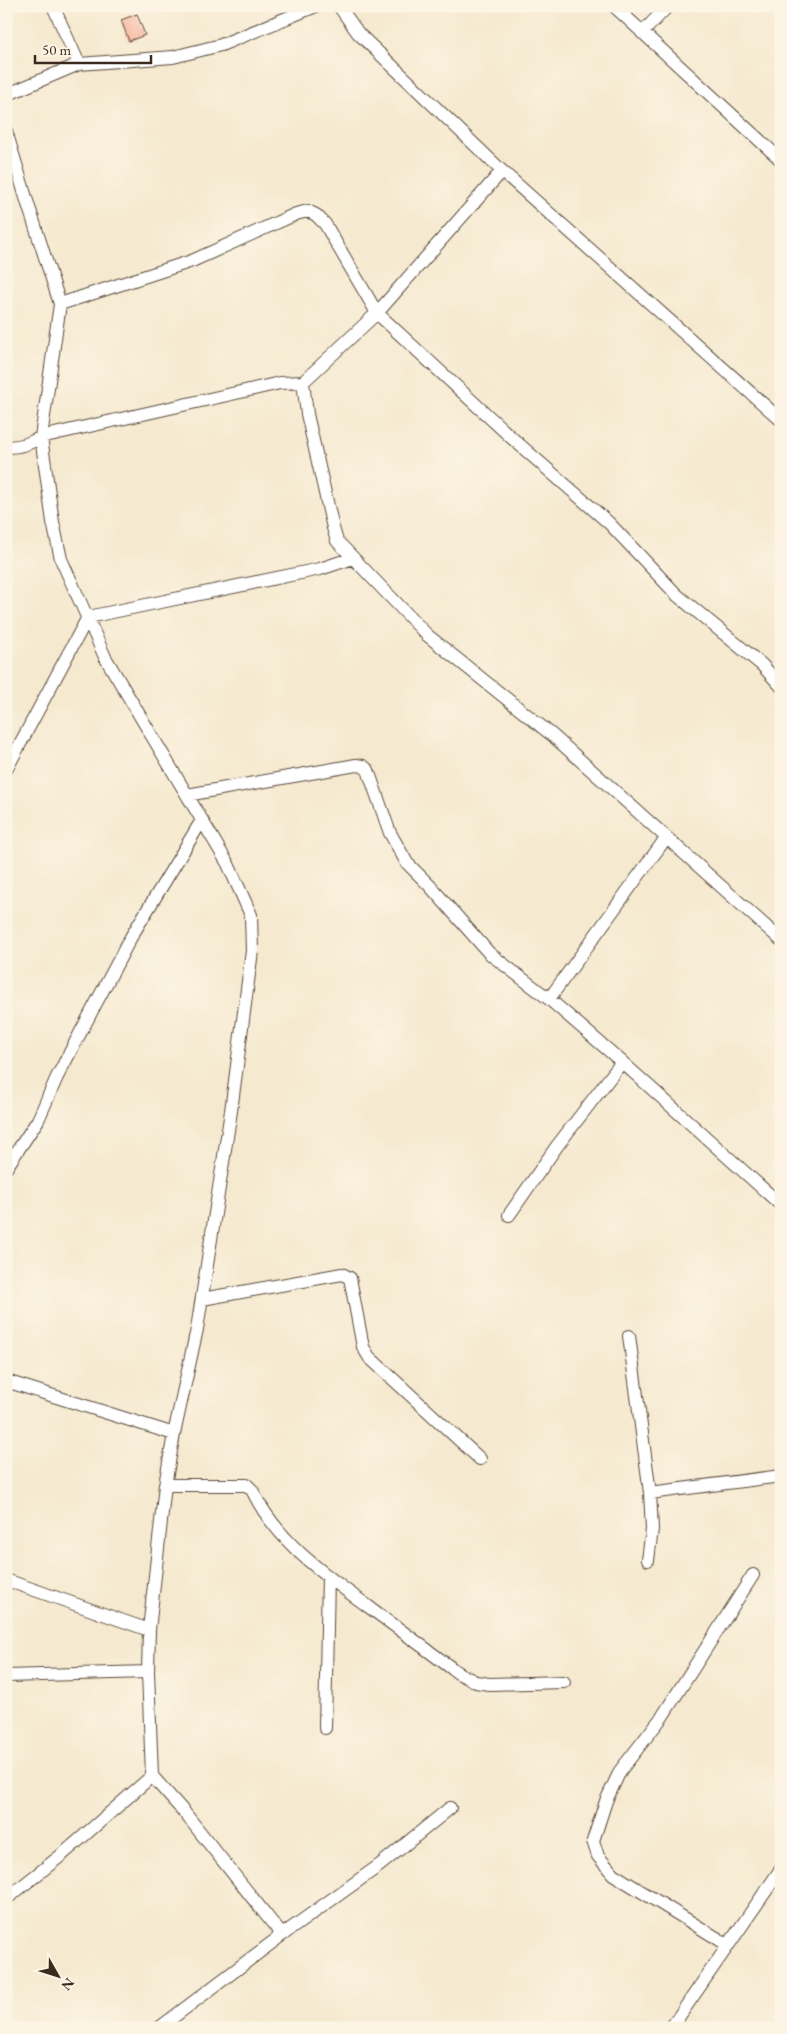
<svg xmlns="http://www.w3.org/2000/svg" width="787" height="2034" font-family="'EB Garamond',serif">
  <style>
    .building { fill: #f5a890 }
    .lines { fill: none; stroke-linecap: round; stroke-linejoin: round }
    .street-casing { stroke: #574739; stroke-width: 14 }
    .street { stroke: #fff; stroke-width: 12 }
  </style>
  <rect width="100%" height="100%" fill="#fcf5e5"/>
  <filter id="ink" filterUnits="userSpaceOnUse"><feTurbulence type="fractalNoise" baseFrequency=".02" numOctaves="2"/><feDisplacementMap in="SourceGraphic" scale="10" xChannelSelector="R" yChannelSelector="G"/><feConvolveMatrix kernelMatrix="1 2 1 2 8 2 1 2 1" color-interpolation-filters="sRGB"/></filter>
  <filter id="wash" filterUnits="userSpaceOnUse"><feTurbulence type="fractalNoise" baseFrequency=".0096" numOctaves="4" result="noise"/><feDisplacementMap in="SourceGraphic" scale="20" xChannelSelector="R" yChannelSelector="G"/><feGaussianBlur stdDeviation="1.12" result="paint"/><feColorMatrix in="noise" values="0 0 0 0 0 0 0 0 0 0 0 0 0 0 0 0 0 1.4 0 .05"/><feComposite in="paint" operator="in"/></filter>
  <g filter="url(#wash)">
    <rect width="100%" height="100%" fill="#f5e9cf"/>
    <g id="blocks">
      <path class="building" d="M137 14 145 35 129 41 121 20Z"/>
    </g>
  </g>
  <g filter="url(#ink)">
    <use href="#blocks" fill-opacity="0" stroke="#574739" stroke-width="1"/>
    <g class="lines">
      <g class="street-casing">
        <path id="street" d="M53 6 79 64
          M339 6 358 33 502 171 781 420
          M614 6 781 160
          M642 33 668 6
          M6 95 79 64 173 57 221 45 316 6
          M6 131 27 201 60 304 41 437 53 522 61 559 105 657 228 864 251 915 252 951 231 1111 197 1329 174 1434 165 1485 149 1630 148 1672 152 1776 184 1812 282 1935
          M60 304 192 261 296 214 308 211 316 215 325 224 377 313 513 439 609 523 677 595 762 665 781 686
          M303 382 307 414 333 528 337 541 427 635 552 735 781 940
          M6 447C20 447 29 444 41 437L280 383 303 382 377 313 502 171
          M6 770 88 617 320 569 353 558
          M187 795 356 765 363 766 368 770 390 833 407 863 430 886 489 953 549 999 622 1062 781 1205
          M549 999 666 838
          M6 1168 38 1120 57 1077 131 937 202 820
          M509 1215 557 1146 622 1062
          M202 1299 342 1274 350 1278 363 1347 369 1357 480 1459
          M629 1336 650 1493 652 1529 648 1560
          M6 1381 174 1434
          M165 1485H247L252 1490C277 1542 324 1574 369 1607 399 1629 429 1651 458 1673L476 1682 489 1684 564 1682
          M650 1493 781 1476
          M6 1580 149 1630
          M6 1676 148 1672
          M325 1728 328 1576
          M6 1899 63 1854 152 1776
          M728 1945 613 1874 598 1856 593 1841 606 1801 620 1771 662 1717 753 1575
          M159 2028 282 1935 380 1865 450 1808
          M671 2028 781 1869"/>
      </g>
      <use href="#street" class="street"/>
    </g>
  </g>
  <rect width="787" height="2034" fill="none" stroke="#fcf5e5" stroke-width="25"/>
  <g transform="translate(58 1976) rotate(129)" stroke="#fcf5e5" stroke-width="4" paint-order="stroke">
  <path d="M0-4L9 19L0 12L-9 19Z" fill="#3b2a1e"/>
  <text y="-8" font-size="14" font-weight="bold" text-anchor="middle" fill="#3b2a1e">N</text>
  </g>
  <path d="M35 55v8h116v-8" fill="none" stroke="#3b2a1e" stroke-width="2.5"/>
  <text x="42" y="55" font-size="15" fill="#3b2a1e" stroke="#fcf5e5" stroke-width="4" paint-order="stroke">50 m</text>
</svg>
